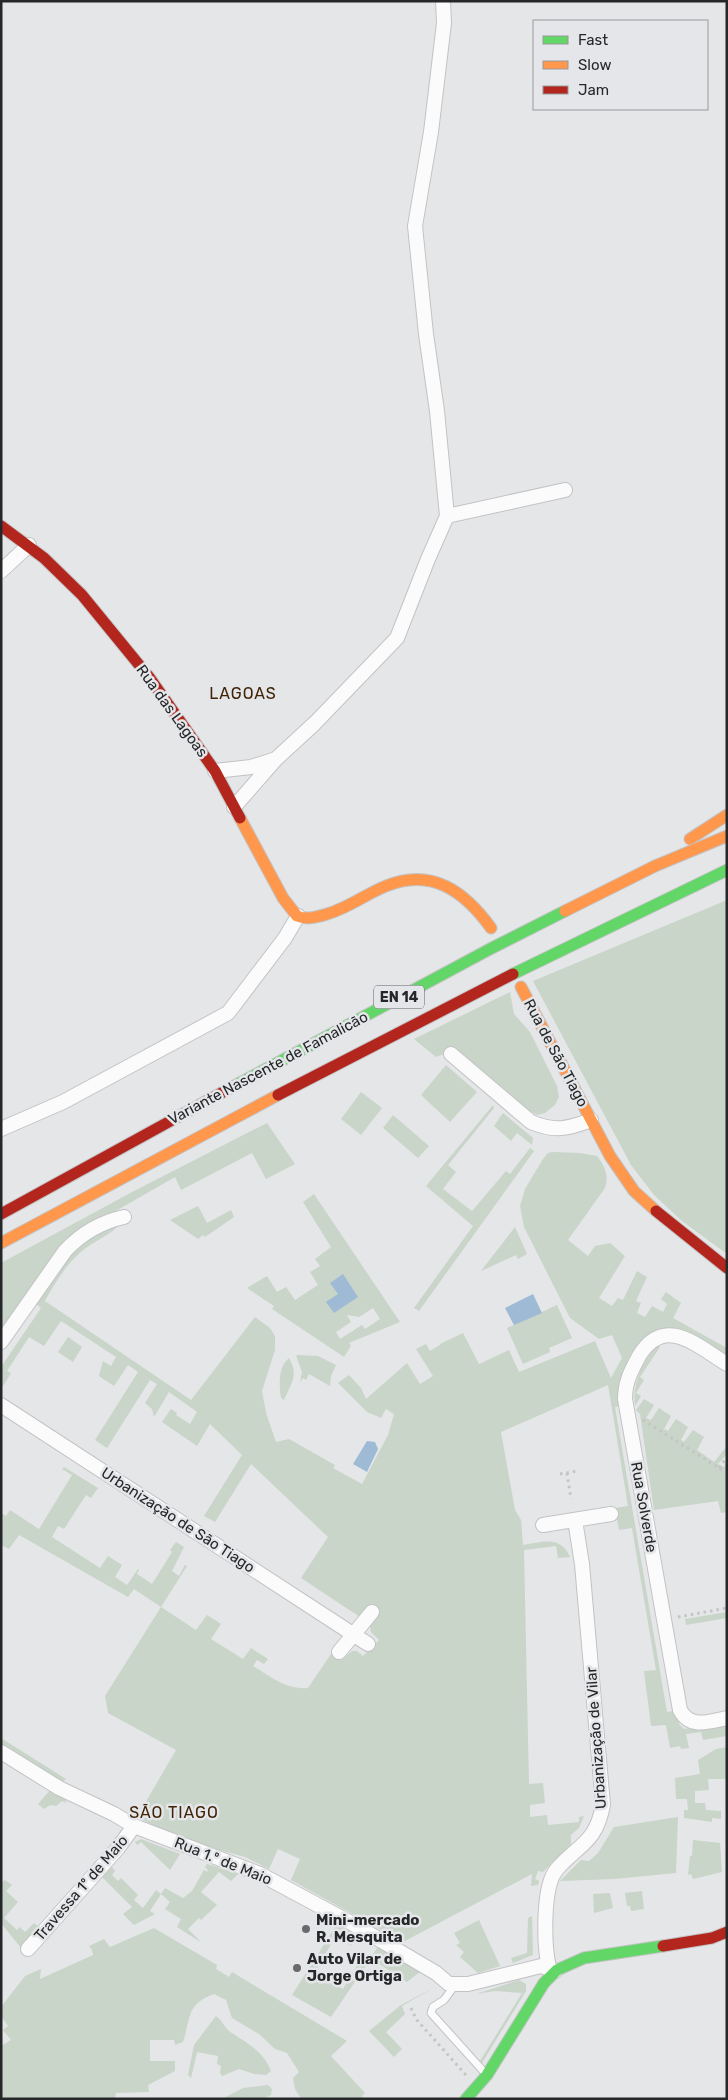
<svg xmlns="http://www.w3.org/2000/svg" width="728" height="2100" font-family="Rubik,sans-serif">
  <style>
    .green { fill: #c8d5c8; fill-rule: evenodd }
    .water { fill: #9ebad5 }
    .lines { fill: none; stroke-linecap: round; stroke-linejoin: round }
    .lane-casing { stroke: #c3c3c5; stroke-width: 9 }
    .street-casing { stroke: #c3c3c5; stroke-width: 16 }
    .fast-casing { stroke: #c3c3c5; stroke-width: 13 }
    .slow-casing { stroke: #c3c3c5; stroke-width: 13 }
    .jam-casing { stroke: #c3c3c5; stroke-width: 13 }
    .path { stroke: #c4c5c5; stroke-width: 3; stroke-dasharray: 2.5 4; stroke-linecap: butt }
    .lane { stroke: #fbfbfc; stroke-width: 7 }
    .street { stroke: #fbfbfc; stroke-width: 14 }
    .fast { stroke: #63d668; stroke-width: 11 }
    .slow { stroke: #ff974d; stroke-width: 11 }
    .jam { stroke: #b3261e; stroke-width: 11 }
    .poi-dot { fill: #696a6b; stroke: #e4e6e9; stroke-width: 2 }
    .labels { text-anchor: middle; stroke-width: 5; stroke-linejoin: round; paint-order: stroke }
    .shield { fill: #e4e6e9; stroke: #5f6062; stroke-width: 1 }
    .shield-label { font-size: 14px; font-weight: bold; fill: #262728 }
    .street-label { font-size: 15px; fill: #262728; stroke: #e4e6e9 }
    .poi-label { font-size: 15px; font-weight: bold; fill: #262728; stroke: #e4e6e9; text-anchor: start }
    .neighbourhood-label { font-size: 16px; letter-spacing: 1px; fill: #402405; stroke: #e4e6e9 }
  </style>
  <rect width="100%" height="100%" fill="#e5e6e8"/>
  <path class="green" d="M727 900V1254L682 1221 654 1195 631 1165 533 981Z
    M510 992 514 1014 530 1032 557 1086 559 1097 555 1105 545 1113 537 1115 527 1109 457 1049 436 1057 414 1039Z
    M446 1065 477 1092 450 1122 421 1095Z
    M361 1092 382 1108 361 1135 341 1119Z
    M493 1105 494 1108 448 1165 456 1172 443 1189 472 1211 506 1171 510 1174 530 1148 534 1151 419 1311 414 1308 473 1226 426 1186Z
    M503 1113 533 1138 532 1145 517 1133 511 1141 494 1126Z
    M393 1115 429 1146 418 1158 383 1128Z
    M267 1123 295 1164 266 1179 252 1153 181 1190 175 1177 65 1240 1 1330V1263L134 1191Z
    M553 1152 580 1153 597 1156C605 1166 609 1176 605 1188L568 1240 588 1256 595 1246 610 1243 625 1256 599 1298 612 1306 618 1298 623 1300 637 1271 647 1277 636 1301 641 1303 637 1313 645 1317 652 1306 663 1312 667 1304 661 1299 666 1292 681 1303 673 1318 727 1348V1358C713 1349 689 1329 673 1328 650 1327 620 1365 619 1386 618 1392 621 1400 621 1406L615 1407 667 1712 673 1711 680 1725 684 1729 727 1723V1736L703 1740 701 1732 686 1734 689 1748 681 1749 680 1746 670 1748 666 1725 651 1726 644 1671 656 1670 632 1528 619 1530 615 1508 628 1506 608 1385 501 1432 515 1510 521 1520 523 1545C544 1542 560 1535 570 1557L558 1558 556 1546 524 1550 529 1784 543 1783 545 1803 530 1805V1817L547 1815 548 1825 579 1822V1817L584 1816 579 1828 571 1835V1844L543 1872 538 1871 535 1879 539 1881 538 1885 531 1886 532 1874 403 1942 291 1880 300 1859 278 1849 269 1869 245 1857 197 1844 173 1835 137 1817 176 1750 108 1713 105 1696 161 1607 134 1589 128 1597 19 1535 9 1549 1 1545V1513L6 1516 10 1510 39 1529 72 1475 62 1469 64 1467 98 1488 91 1498 86 1495 64 1529 58 1526 52 1537 100 1568 108 1556 122 1565 115 1577 127 1585 138 1569 139 1570 137 1574 152 1584 172 1552 170 1550 176 1542 184 1547 172 1571 179 1576 185 1565 187 1566 161 1607 196 1630 207 1615 221 1624 211 1639 243 1659 251 1648 268 1659 264 1664 257 1660 253 1666C271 1677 286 1690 308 1688L331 1654 342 1660 352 1651H357L363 1656 379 1640 371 1632 369 1624 378 1614 369 1606 360 1617 301 1578 328 1537 251 1464 215 1522 204 1516 242 1455 210 1424 197 1446 162 1422 171 1409 177 1413 176 1415 190 1424 197 1412 169 1392 154 1417 152 1409 145 1403 157 1384 150 1380 107 1448 95 1440 138 1372 128 1365 114 1386 99 1376 103 1361 111 1366 116 1357 61 1321 44 1346 29 1337 7 1371 11 1373 3 1386 1 1385V1367L41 1308 34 1302 69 1255 88 1237 116 1225 118 1226C109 1235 99 1239 89 1246 71 1257 55 1282 45 1301L191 1400 255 1317 270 1328 275 1336V1350L262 1391 266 1413 276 1442 289 1439 335 1465 333 1468 362 1484 388 1435 394 1414 386 1409 381 1418 367 1412 338 1383 349 1375 361 1388 366 1399 407 1363 420 1384 433 1376 416 1349 426 1344 430 1351 440 1345V1344L463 1333 479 1364 509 1350 519 1372 595 1341 611 1378 622 1358 612 1335 599 1339 570 1318 524 1227 520 1206 525 1189 543 1159 548 1153Z
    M314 1194 400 1322 349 1343 351 1346 344 1357 272 1309 274 1306 247 1288 267 1276 277 1292 286 1287 295 1300 318 1285 310 1272 320 1266 315 1259 331 1247 303 1202ZM373 1308 380 1319 365 1329 362 1325 340 1339 336 1332 351 1322 347 1315 359 1317Z
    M198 1206 207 1223 231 1210 234 1217 205 1237 203 1235 198 1239 170 1220Z
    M515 1227 527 1254 518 1259 516 1255 481 1271Z
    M557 1305 572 1338 549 1348 550 1352 523 1364 507 1328Z
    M68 1337 82 1347 73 1362 58 1352Z
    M657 1345 660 1347 640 1377 644 1380 636 1393 641 1396 635 1406C632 1384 642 1362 657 1345Z
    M296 1355 318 1356 336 1365 331 1376 330 1386 309 1374 306 1380 303 1378 300 1382 302 1372Z
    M289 1358C299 1375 291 1384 284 1400L281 1398C279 1385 278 1367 289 1358Z
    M644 1399 654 1405 646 1418 651 1420 659 1408 671 1416 664 1429 668 1431 676 1419 688 1427 681 1440 684 1442 693 1430 704 1437 697 1450 714 1462 727 1446V1454L718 1464 724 1467 727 1460V1512L721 1513 718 1501 654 1510 640 1414 636 1410Z
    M727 1612V1618L686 1625 685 1619Z
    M1 1738 66 1779 62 1783 1 1746Z
    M727 1747V1779H708L709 1790 695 1791V1803H705L706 1810 721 1811V1819L712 1818V1822L684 1818V1810H688L687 1799H676L675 1778 700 1774 698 1760 716 1749Z
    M51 1789 65 1797 66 1803 62 1801 56 1806 50 1805 44 1809 38 1804Z
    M678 1817 676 1873 614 1879 560 1881 581 1860 589 1861 598 1853 614 1827Z
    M141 1839 180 1854 170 1870 141 1842 137 1845 135 1842Z
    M693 1840 720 1843 722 1872 693 1879 691 1874 688 1875 690 1856H692Z
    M207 1864 228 1870 238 1874 231 1881 219 1872 201 1892 217 1905 201 1920 199 1918 188 1929 202 1943 177 1927 181 1919 165 1909 170 1902 161 1894 150 1911 155 1914 134 1925 123 1914 132 1907 102 1877 112 1867 115 1871 112 1875 118 1881 121 1878 138 1895 134 1900 143 1908 156 1890 161 1894 165 1888 183 1898 192 1891 204 1870 207 1872 208 1870 205 1867Z
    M5 1880 12 1885 6 1891 18 1902 4 1918 17 1930 20 1927 25 1932 34 1923 39 1927 21 1948 1 1923V1883Z
    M642 1891 644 1909 631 1911 630 1906H627L625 1893Z
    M610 1893 613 1908 594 1913 593 1894Z
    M532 1916 533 1955 513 1963 511 1958 527 1953 528 1918Z
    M479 1920 500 1966 478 1973 460 1957 464 1952 456 1945 460 1943 454 1933Z
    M337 1924 357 1935 351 1946 335 1937 315 1972 343 1989 360 1960 362 1965 365 1962 367 1964 331 2017 292 1995Z
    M154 1928 217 1965 216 1969 229 1977 232 1972 347 2041 331 2056 365 2093 362 2096 364 2099H301L295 2089 293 2078 299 2072 287 2053 275 2049 259 2034 232 2018 226 2000 214 1994C186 2004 191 2018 183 2042L175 2045 174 2040H150V2061H175V2071L148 2085 149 2092 116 2093 115 2099H1V2046L11 2040 3 2030 8 2026 1 2016V2007L25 1976 41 1969 40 1979 93 1955 92 1950 89 1946 104 1939 110 1947Z
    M378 1947 421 1971 407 1982 370 1958Z
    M519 1980 526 1984V1991L482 2063 480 2061 522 1993 495 1991 476 1994Z
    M435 1987 402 2006 405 2014 386 2032 402 2049 394 2057 369 2031 401 2005Z
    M216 2016C222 2020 224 2027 229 2031 246 2043 263 2050 271 2071L266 2075 254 2074 239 2069 222 2076 220 2073 221 2066 217 2064 218 2056 197 2052 191 2078 188 2075 194 2045Z
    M268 2085 272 2089 271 2095 263 2099H222L243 2088Z"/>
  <path class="water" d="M343 1274 358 1297 334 1313 326 1302 338 1294 330 1283Z
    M533 1294 542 1313 514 1325 505 1308Z
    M367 1441 375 1442 378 1449 367 1472 353 1464Z"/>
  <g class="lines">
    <g class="lane-casing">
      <path id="lane" d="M455 1985 444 2000 433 2007 431 2013 485 2073"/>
    </g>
    <g class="street-casing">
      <path id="street" d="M447 516 565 490
        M1 571 29 545
        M215 771 251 767 276 759 315 723 397 638 428 559 447 516 437 411 426 334 415 226 431 132 444 23 443 1
        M234 807 276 759
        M451 1054 531 1122C554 1132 568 1129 591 1120
        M1 1129 63 1102 228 1013 285 938 298 916
        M1 1342 65 1251C80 1235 101 1222 124 1217
        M727 1364C697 1346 665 1314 639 1356 631 1371 625 1382 625 1399L680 1710C690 1729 709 1722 727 1718
        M1 1405 368 1644
        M543 1525 611 1514
        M339 1652 372 1612
        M1 1752 59 1788 114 1814 134 1826 260 1874 353 1924 436 1973 449 1984H468L541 1966 555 1971
        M28 1949 118 1848 134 1826
        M549 1967C544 1946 542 1886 557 1869 579 1844 596 1843 603 1805L582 1564 575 1520"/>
    </g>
    <g class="fast-casing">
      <path id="fast" d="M513 974 727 870
        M225 1091 490 949 565 911
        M466 2099 487 2075 544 1983 557 1970 584 1958 663 1946"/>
    </g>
    <g class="slow-casing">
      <path id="slow" d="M240 818 283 898 297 916C307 920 317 917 327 914 348 908 366 894 386 886 432 867 465 892 491 928
        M690 839 727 815
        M565 911 655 866 727 836
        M521 987 610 1156 634 1191 656 1211
        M1 1243 278 1095"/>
    </g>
    <g class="jam-casing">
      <path id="jam" d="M1 526 44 558 82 595 149 677 215 771 240 818
        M278 1095 513 974
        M656 1211 727 1268
        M1 1214 225 1091
        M663 1946 712 1938 727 1932"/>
    </g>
    <path class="path" d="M643 1420 727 1473
      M719 1468 727 1457
      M567 1473 571 1499
      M560 1474 577 1471
      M678 1617 727 1608
      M411 2008 416 2019 466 2075"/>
    <use href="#lane" class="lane"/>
    <use href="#street" class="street"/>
    <use href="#fast" class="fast"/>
    <use href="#slow" class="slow"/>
    <use href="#jam" class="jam"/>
  </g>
  <g class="poi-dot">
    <circle cx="306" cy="1929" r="5"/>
    <circle cx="297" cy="1968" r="5"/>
  </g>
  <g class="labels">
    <rect class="shield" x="374" y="985.5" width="50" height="23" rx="4"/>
    <g class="shield-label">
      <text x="399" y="1002">EN 14</text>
    </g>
    <g class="street-label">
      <text transform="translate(172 711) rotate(54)" y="5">Rua das Lagoas</text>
      <text transform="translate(556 1053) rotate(62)" y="5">Rua de São Tiago</text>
      <text transform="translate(268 1068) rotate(-28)" y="5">Variante Nascente de Famalicão</text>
      <text transform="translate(644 1507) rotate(80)" y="5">Rua Solverde</text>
      <text transform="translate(178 1520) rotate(33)" y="5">Urbanização de São Tiago</text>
      <text transform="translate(596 1738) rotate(-94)" y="5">Urbanização de Vilar</text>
      <text transform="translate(223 1861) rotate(22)" y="5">Rua 1.º de Maio</text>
      <text transform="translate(81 1888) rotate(-49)" y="5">Travessa 1º de Maio</text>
    </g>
    <g class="poi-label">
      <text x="316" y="1925">Mini-mercado<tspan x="316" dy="17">R. Mesquita</tspan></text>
      <text x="307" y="1964">Auto Vilar de<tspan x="307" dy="17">Jorge Ortiga</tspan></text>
    </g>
    <g class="neighbourhood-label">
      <text x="243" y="699">LAGOAS</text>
      <text x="174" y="1818">SÃO TIAGO</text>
    </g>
  </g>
  <rect width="728" height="2100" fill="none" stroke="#262728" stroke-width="5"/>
  <rect x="533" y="20" width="175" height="90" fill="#e4e6e9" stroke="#989a9c"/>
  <rect x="543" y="36" width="25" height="8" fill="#63d668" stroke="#989a9c"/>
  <text x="578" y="45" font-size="15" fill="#262728">Fast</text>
  <rect x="543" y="61" width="25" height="8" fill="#ff974d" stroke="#989a9c"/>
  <text x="578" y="70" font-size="15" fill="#262728">Slow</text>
  <rect x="543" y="86" width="25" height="8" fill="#b3261e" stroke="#989a9c"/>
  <text x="578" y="95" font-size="15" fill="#262728">Jam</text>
</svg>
